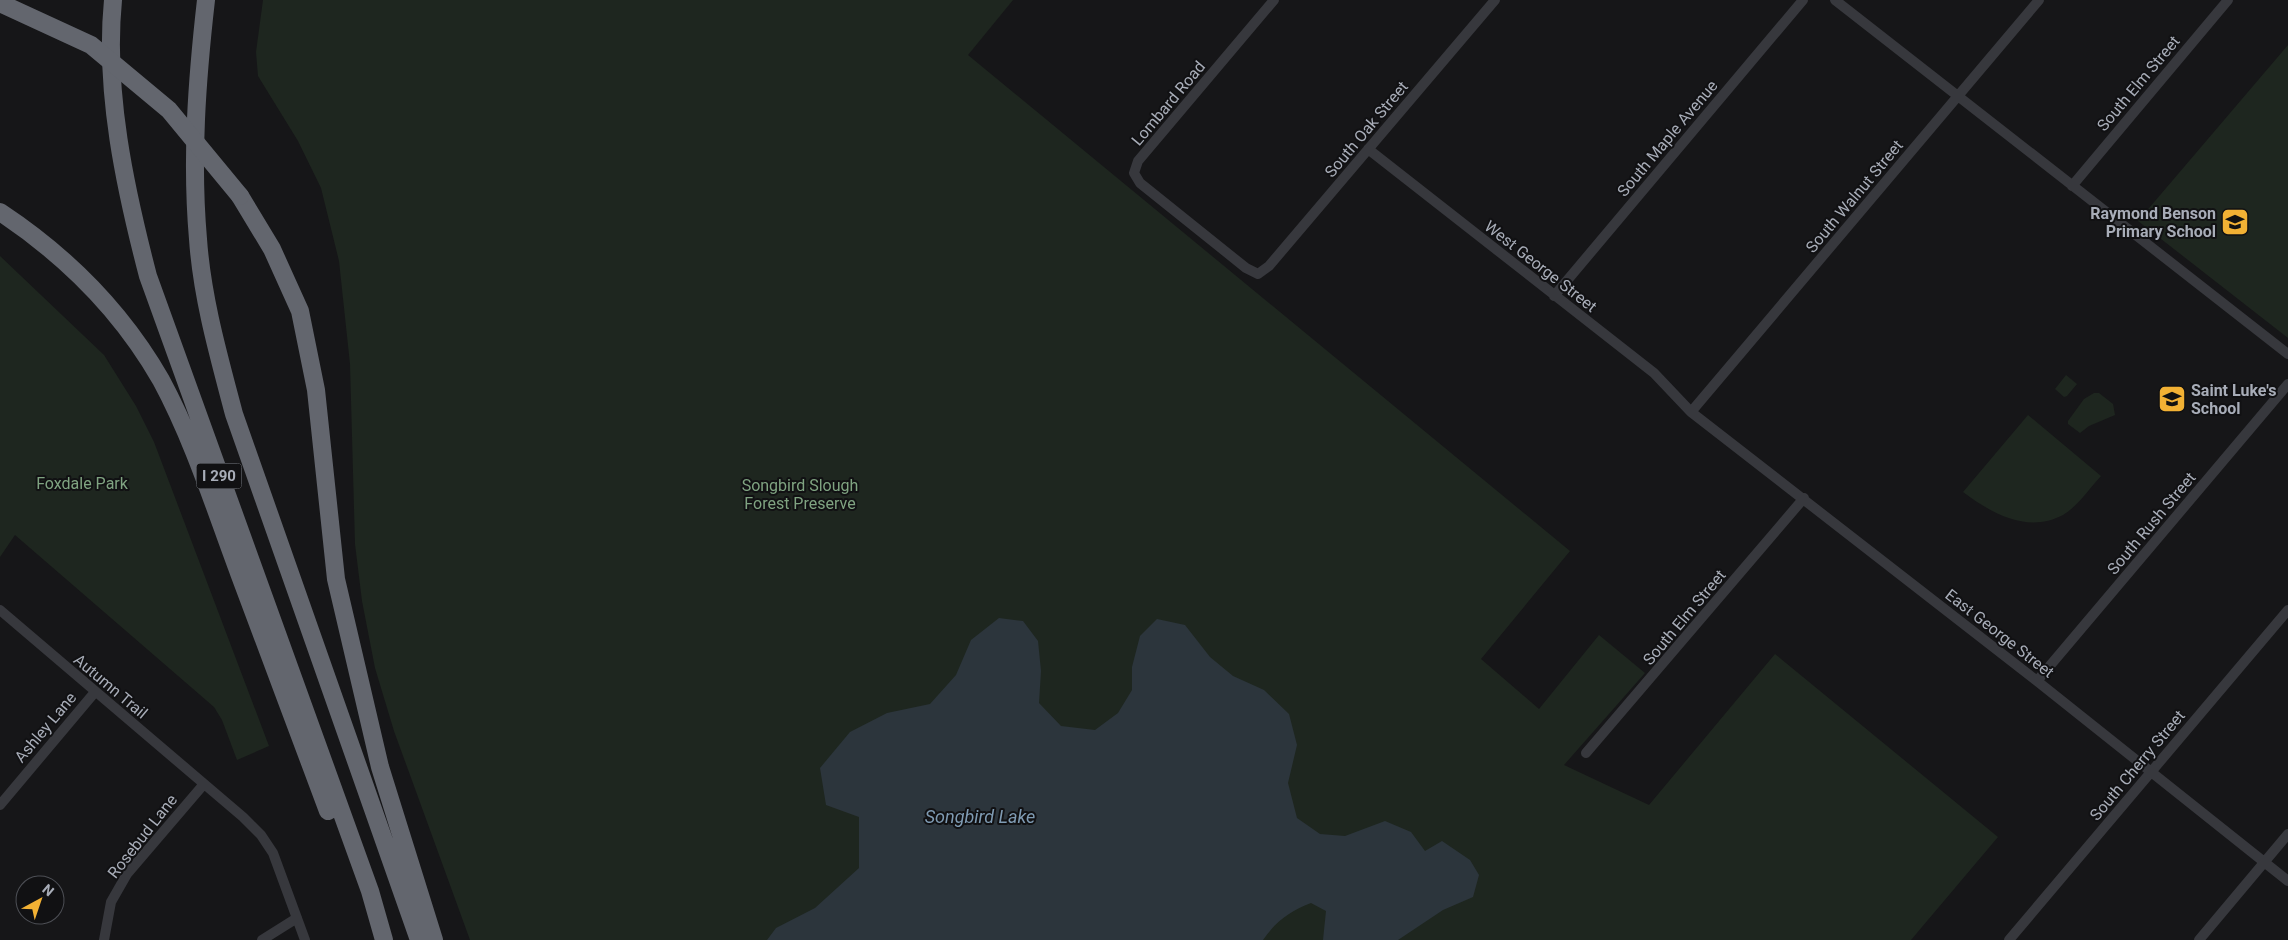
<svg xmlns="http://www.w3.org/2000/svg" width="2288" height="940" font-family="Roboto,sans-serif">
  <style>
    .green { fill: #1e261f }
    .water { fill: #2c353c }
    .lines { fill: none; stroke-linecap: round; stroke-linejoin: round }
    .street { stroke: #37383d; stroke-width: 10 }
    .highway { stroke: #63666e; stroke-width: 18 }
    .highway-bridge { stroke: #63666e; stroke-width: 18 }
    .labels { text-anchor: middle; stroke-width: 4; stroke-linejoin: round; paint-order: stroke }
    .shield { fill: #111113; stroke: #7b7e86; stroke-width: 1 }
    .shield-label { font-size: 15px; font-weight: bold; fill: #a8adb8 }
    .street-label { font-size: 16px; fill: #a8adb8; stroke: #111113 }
    .poi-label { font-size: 16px; font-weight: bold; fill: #a8adb8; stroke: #111113; text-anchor: end }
    .park-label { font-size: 16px; fill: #7fa381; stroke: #111113 }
    .water-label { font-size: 18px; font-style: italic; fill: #7f9bb3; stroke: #111113 }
  </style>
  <rect width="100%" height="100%" fill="#161618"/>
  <path class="green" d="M263 0H1013L968 55 1570 551 1481 659 1539 709 1599 635 1645 673 1564 765 1649 805 1775 654 1998 837 1911 940H470L394 731 375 668 362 601 355 544 350 364 339 261 321 188 298 141 258 76 256 52Z
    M2288 45V338L2138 221Z
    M0 256 104 355 136 406 154 442 269 746 237 760 222 720 214 707 15 535 0 557Z
    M2066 375 2077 384 2067 396 2064 397 2055 389Z
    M2094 393H2099L2113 404 2115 415 2089 426 2080 433 2068 424V421L2084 399Z
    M2028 415 2101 476C2089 489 2078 506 2063 515 2027 534 1991 513 1963 492Z"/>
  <path class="water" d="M999 618 1023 621 1038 641 1041 671 1039 703 1061 726 1095 730 1118 713 1132 690V667L1140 636 1157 619 1185 625 1210 657 1233 676 1264 690 1289 714 1297 745 1288 783 1297 818 1320 834 1345 836 1385 821 1411 832 1425 851 1442 841 1470 860 1479 875 1473 897 1443 910 1398 940H1323L1326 911 1311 903C1290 911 1276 921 1263 940H767L776 928 815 908 859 868V817L826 805 820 768 850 732 887 713 930 704 956 675 971 640Z"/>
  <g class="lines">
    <path class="street" d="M1274 0 1138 161 1134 173 1140 183 1246 268 1258 274 1269 266 1495 0
      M1835 0 2288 354
      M1368 149 1654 373 1691 412 2037 681 2288 881
      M2072 186 2228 0
      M1554 296 1803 0
      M1691 412 2039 0
      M0 610 243 817 261 835 273 853 305 940
      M2037 681 2288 384
      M1586 753 1804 498
      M0 805 95 692
      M104 940 111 902 127 874 204 784
      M262 940 297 918
      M2009 940 2288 610
      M2199 940 2288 834"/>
    <path class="highway" d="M113 0C104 91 125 188 148 276L370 891 384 940
      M206 0C197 79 191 159 198 239 202 298 219 357 234 414L419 940
      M240 196 272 249 300 311 316 390 336 579 380 767 434 940
      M0 212C65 255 122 312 161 380 194 441 215 509 239 573 269 652 298 732 328 811"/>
    <path class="highway-bridge" d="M0 3 91 45 169 110 240 196"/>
  </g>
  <defs>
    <g id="school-square" transform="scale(1.4375)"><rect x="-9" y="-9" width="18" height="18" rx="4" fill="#f2b134" stroke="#111113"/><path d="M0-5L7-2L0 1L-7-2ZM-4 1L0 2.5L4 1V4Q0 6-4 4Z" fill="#111"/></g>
  </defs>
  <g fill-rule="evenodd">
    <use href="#school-square" x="2235" y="222"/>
    <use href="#school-square" x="2172" y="399"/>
  </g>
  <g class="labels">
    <rect class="shield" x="196.5" y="463.5" width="45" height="25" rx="4"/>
    <g class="shield-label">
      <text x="219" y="481">I 290</text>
    </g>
    <g class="street-label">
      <text transform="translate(2138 83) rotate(-50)" y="6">South Elm Street</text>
      <text transform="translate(1168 103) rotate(-50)" y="6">Lombard Road</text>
      <text transform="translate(1366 129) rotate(-50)" y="6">South Oak Street</text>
      <text transform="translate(1667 138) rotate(-50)" y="6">South Maple Avenue</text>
      <text transform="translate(1854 196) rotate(-50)" y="6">South Walnut Street</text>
      <text transform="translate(1541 266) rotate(38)" y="6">West George Street</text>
      <text transform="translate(2151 523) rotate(-50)" y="6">South Rush Street</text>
      <text transform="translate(1684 617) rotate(-50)" y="6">South Elm Street</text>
      <text transform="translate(2000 633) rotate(38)" y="6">East George Street</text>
      <text transform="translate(111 686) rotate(40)" y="6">Autumn Trail</text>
      <text transform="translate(45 727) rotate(-50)" y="6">Ashley Lane</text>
      <text transform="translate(2137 765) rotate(-50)" y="6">South Cherry Street</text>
      <text transform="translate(142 836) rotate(-52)" y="6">Rosebud Lane</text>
    </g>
    <g class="poi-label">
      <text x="2216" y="219">Raymond Benson<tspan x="2216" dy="18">Primary School</tspan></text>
      <text x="2191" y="396" text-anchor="start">Saint Luke's<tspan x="2191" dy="18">School</tspan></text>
    </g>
    <g class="park-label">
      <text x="82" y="489">Foxdale Park</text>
      <text x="800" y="491">Songbird Slough<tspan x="800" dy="18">Forest Preserve</tspan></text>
    </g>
    <g class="water-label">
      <text x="980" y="823">Songbird Lake</text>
    </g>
  </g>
  <g transform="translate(40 900) rotate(40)"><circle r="24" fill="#111113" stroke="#4d4f55"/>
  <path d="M0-4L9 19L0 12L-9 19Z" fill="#f2b134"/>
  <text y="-8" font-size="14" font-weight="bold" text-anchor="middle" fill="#a8adb8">N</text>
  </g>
</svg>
